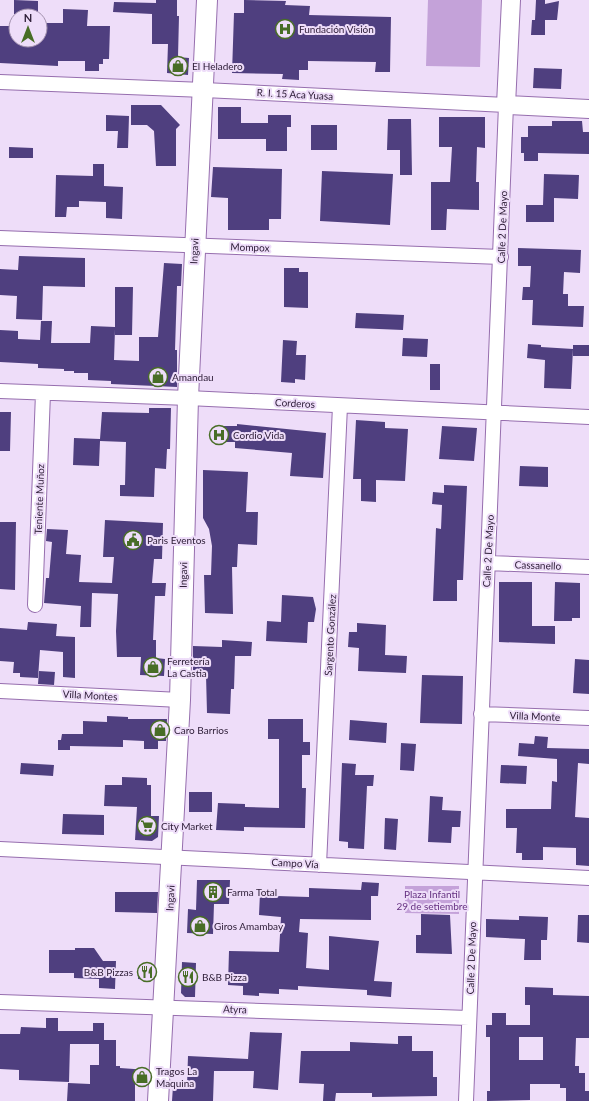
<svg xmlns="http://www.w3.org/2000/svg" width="589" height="1101" font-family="Lato,sans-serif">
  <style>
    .green { fill: #c4a2d9 }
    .building { fill: #4f3f7f; fill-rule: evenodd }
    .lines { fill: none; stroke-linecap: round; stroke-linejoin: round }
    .minor-casing { stroke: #966eae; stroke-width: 16 }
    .tertiary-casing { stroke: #966eae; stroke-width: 20 }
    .secondary-casing { stroke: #966eae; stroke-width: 22 }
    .minor { stroke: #fff; stroke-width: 14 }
    .tertiary { stroke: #fff; stroke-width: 18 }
    .secondary { stroke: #fff; stroke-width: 20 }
    .labels { text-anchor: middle; stroke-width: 4; stroke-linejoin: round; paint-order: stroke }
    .poi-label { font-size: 10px; fill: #30203a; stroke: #eeddf9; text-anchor: start }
    .street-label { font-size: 10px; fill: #30203a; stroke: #eeddf9 }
    .park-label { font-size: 10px; fill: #653181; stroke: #eeddf9 }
  </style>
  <rect width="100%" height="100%" fill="#eeddf9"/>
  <path class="green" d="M428 0H482L480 67 426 66Z
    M405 886H459V914L405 913Z"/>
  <path class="building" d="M14 0 38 1V15L14 14Z
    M156 0H177V16H179L178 57 189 58 188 75 167 73 168 44H152V14L113 12 114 2 156 3Z
    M244 0 286 1 285 5 310 6 309 15 391 17 390 72H375L376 62 308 61V70H299V80L282 79 283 74 232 73 234 13H244Z
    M536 0H545V4L559 1 557 20H545V35H531L532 20H535Z
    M63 9 88 10 87 26H110L109 59H103V64H99V71H85V61H58V66L0 63V26H16V40H40V23H63Z
    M534 68 562 69 561 89 533 88Z
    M131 105H161L180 125 176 129V166H156L154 131 147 125H131Z
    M218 107H241V123H268V115H291V127H287V151H266V139H218Z
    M106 115 129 116 128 148H117L118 131H106Z
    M439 117H485V148L477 147 476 182H479V210L447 209 446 230H431V182H450L452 147H439Z
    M388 119H411L412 175H400V150H387Z
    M552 121H582L583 132H589V154L538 153V161H524V153H521V137H528V126H552Z
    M311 125H337V150H311Z
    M9 147 33 148V158H9Z
    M93 164H104V186L123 187 122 219 106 218V202L79 201V207H67L66 217H55L56 175 93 176Z
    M213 167 282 169 281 219H269V230H228V198L211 197Z
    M322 171 393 174 390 225 320 221Z
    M544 174 579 175 578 199 554 198V222H526V205H543Z
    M518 248 581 250 580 273 564 272 563 294H568V306H584L583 327 532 325 533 300H522L523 287H530L531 266H518Z
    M19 256 85 258V287L43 286 42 320 16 319 17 296 0 295V269L18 270Z
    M164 263 182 264 181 286H177L175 350H177V387L111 384V381L88 380V373H74V371H64V369L38 368V364L0 362V330L18 331V339L40 340 41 321H52L51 343H90L91 326 115 327V287H133L132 335H115V329L114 360 139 361V337H158Z
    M284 268H299V272H308V308L284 307Z
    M356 313 404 315 403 330 355 328Z
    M403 338 428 339 427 357 402 356Z
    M283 340 297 341 296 355H306L305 380 295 379V383L281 382Z
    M528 344 541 345V347L573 349 571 389 544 388 545 360 527 358Z
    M573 345H589V356H573Z
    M430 364H440V390H430Z
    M149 408H171L170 449H167L166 469 155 468 154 497 120 496V485H125L126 442 100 441 99 466 73 465 74 438 100 439 102 412 149 413Z
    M0 412H11L10 451H0Z
    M356 420 385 422V428L408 429 405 481 376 480V502L361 501V479H353Z
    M237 424 326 433 323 478 290 476 292 453 235 448V442H214L215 426H237Z
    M442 426 477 428 474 461 439 459Z
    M520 466 548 467V487L519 486Z
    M203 470 248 472 246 512H258L257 545 238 544 237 567H232L233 614 205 613 204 575H211L212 546 209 529 203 518Z
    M444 485 467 486 463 580H457V601H433L436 528 441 529 442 505 432 504 433 492 444 493Z
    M105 520 163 523 162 559H154L152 583H166L165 596H155L153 640H156V658L165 659 164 676 140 675 141 657H117L116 631 118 594 92 593 91 627H80L81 606 44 603 46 578H49L52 542 46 541 47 529 68 530 66 554 81 555 79 582 112 583 114 557H103Z
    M0 522H16L15 590 0 589Z
    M499 582H532V626H555V644L499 642Z
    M555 582 580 583V618H572V621H554Z
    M282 595 313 597 316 609 314 622H308L307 643 266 641 267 621 281 622Z
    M28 622 57 624 56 636 75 637V678L63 677V652L40 650 38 678 20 677V673H13L14 662 0 661V628L27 630Z
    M357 623 386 625 385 655 407 656 406 673 358 671 359 648 348 647 349 632H357Z
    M222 640 252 642 251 656H235L234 689H231L230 714 207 713 206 675H193V646L222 647Z
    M575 659 589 660V694L573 693Z
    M39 671 55 672 54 685 38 684Z
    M422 675 463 676 462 724 420 723Z
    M107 716 128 717V719H167L166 741H158V749H144V741L123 740V747L70 746V750H58V740H61L62 734H83V721L107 722Z
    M268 719H303V742H310V755H302V788H306L305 828 244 827V831L216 830 218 803 245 804V807L279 808V739H268Z
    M350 720 387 723 386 743 349 740Z
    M535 736 548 737 547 748 589 749V764L578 763 575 817 589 818V866L576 865V848L543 847V860H522V853H516L517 828H506V809H551L552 781 557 782V759L518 756 519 743 534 744Z
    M401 743 416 744 414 771 400 770Z
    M21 763 54 765 53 776 20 774Z
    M342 763 356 764 355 775H374L373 786H367L364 849 348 848V842L339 841Z
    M501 765 527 766 526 784 500 783Z
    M122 777 147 778V785H151V816H159L158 837 152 841 135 840 137 807 104 806 105 785H122Z
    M189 792H212V812H189Z
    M430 796 443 797 442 810 461 811 460 827H452L451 843 428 842Z
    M63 814 104 815V835L62 834Z
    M385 818 398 819 396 850 384 849Z
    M197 880H230L229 904H214L213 934 187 933 188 909 196 910Z
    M362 882 379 883 378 896H371V920L300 919 299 932 308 933 306 968 329 970V936L379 941 374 981 392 982 391 997 367 995V990L298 986V990L279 989V994L259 993V996L243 995V986L228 985 229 951 279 952 281 917 259 915 260 893 277 894V896L309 897V888L361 890Z
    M115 892H158L157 913 115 912Z
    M421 914 450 915 452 954 416 953V935H421Z
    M578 915H589V943L577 942Z
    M519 916 548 917 547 940H541V960H524L525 939 486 937V919L519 920Z
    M75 948H94L103 961H116L115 989 99 988V979L74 978V973H49V950H75Z
    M182 962 196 963 195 997H185L181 993Z
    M139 965 154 966 153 980 138 979Z
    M525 987 553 988V995L589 996V1038H576L575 1066H579V1073H585V1091H589V1101H566V1088H560V1084H530V1100L487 1101V1091H490V1037H486V1025H492V1013H506V1025H530V1005H525ZM519 1037H543V1060H519Z
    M46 1018H58V1031H93V1023H104V1040H116V1066H120V1068L148 1070 147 1084 135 1083V1101H67L68 1083 90 1084V1065H99V1044H70L69 1082 19 1080V1070L0 1069V1034H20L21 1027 46 1028Z
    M250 1032 282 1033 278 1090 253 1088 254 1071H214L213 1101H172L173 1086H187L188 1056 248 1059Z
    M398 1036H412V1051H433V1077H437V1096L372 1097V1093H336L335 1101H323L324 1084 299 1083 301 1051H350V1042L398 1044Z"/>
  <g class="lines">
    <g class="minor-casing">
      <path id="minor" d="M0 82 204 90 506 105C494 437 479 769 466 1101
        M0 238 501 257
        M0 391 188 398 589 417
        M488 563 589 567
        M35 605 43 393
        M0 691 180 700
        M481 714 589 718
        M0 849 589 878
        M319 865 340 406
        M0 1002 469 1018"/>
    </g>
    <g class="tertiary-casing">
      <path id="tertiary" d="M511 0 506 105 589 109"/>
    </g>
    <g class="secondary-casing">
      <path id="secondary" d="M158 1101 180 700 188 398 207 0"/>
    </g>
    <use href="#minor" class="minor"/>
    <use href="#tertiary" class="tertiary"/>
    <use href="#secondary" class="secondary"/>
  </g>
  <defs>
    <g id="hospital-ring" transform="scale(1)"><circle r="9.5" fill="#eeddf9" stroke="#486d26" stroke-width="1.5"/><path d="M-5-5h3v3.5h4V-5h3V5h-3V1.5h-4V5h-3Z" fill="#486d26"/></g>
    <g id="shop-ring" transform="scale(1)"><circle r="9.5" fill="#eeddf9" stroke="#486d26" stroke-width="1.5"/><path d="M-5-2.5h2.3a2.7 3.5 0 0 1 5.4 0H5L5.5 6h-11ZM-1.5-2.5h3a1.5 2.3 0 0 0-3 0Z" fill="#486d26"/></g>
    <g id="civic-ring" transform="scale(1)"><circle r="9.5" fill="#eeddf9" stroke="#486d26" stroke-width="1.5"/><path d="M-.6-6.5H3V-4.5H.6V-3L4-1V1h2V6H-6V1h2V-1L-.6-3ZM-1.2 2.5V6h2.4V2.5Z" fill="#486d26"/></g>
    <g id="supermarket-ring" transform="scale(1)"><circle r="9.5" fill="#eeddf9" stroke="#486d26" stroke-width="1.5"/><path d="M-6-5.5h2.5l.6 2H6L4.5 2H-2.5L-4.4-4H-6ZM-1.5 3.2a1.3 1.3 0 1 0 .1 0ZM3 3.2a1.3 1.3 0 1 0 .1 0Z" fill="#486d26"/></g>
    <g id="building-ring" transform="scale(1)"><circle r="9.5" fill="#eeddf9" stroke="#486d26" stroke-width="1.5"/><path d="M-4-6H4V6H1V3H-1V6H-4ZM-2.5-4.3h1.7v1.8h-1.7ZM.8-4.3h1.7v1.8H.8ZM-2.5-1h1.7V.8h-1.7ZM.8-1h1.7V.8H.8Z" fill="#486d26"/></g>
    <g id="restaurant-ring" transform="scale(1)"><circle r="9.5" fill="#eeddf9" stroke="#486d26" stroke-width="1.5"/><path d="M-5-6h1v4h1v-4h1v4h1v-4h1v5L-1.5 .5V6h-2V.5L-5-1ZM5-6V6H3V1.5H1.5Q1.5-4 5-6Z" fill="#486d26"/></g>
  </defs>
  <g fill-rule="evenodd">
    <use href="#hospital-ring" x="285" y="29"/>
    <use href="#shop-ring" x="178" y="66"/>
    <use href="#shop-ring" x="158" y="377"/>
    <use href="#hospital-ring" x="219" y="435"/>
    <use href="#civic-ring" x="133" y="540"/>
    <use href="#shop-ring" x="153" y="667"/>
    <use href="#shop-ring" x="160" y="730"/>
    <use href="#supermarket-ring" x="147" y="826"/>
    <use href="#building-ring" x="213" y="892"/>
    <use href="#shop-ring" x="200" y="926"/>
    <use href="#restaurant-ring" x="147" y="972"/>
    <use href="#restaurant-ring" x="188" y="977"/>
    <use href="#shop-ring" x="142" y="1077"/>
  </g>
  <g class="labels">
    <g class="poi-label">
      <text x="299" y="33">Fundación Visión</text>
      <text x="192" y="70">El Heladero</text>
      <text x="172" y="381">Amandau</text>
      <text x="233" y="439">Cordio Vida</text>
      <text x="147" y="544">Paris Eventos</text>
      <text x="167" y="665">Ferretería<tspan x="167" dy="12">La Castia</tspan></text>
      <text x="174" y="734">Caro Barrios</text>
      <text x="161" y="830">City Market</text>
      <text x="227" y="896">Farma Total</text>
      <text x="214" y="930">Giros Amambay</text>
      <text x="133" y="976" text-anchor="end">B&amp;B Pizzas</text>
      <text x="202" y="981">B&amp;B Pizza</text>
      <text x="156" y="1075">Tragos La<tspan x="156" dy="12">Maquina</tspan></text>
    </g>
    <g class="street-label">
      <text transform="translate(295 94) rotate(3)" y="4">R. I. 15 Aca Yuasa</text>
      <text transform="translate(502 227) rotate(-88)" y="4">Calle 2 De Mayo</text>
      <text transform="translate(250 247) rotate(2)" y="4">Mompox</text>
      <text transform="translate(194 251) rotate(-87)" y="4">Ingavi</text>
      <text transform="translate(295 403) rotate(3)" y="4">Corderos</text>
      <text transform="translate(39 499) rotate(-88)" y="4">Teniente Muñoz</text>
      <text transform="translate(488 551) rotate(-87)" y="4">Calle 2 De Mayo</text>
      <text transform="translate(538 565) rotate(2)" y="4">Cassanello</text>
      <text transform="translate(183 575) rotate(-89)" y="4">Ingavi</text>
      <text transform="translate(330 635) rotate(-87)" y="4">Sargento González</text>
      <text transform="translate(90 695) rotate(3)" y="4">Villa Montes</text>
      <text transform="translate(535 716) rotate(2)" y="4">Villa Monte</text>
      <text transform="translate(295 863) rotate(3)" y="4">Campo Vía</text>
      <text transform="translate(170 898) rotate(-87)" y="4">Ingavi</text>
      <text transform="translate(471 958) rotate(-88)" y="4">Calle 2 De Mayo</text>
      <text transform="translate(235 1009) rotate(2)" y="4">Atyra</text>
    </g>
    <g class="park-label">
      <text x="432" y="898">Plaza Infantil<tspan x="432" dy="12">29 de setiembre</tspan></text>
    </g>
  </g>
  <g transform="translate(28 28)"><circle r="19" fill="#eeddf9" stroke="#a291ad"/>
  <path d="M0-3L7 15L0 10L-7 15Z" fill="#486d26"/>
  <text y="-6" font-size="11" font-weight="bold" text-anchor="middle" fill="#30203a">N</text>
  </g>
</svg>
